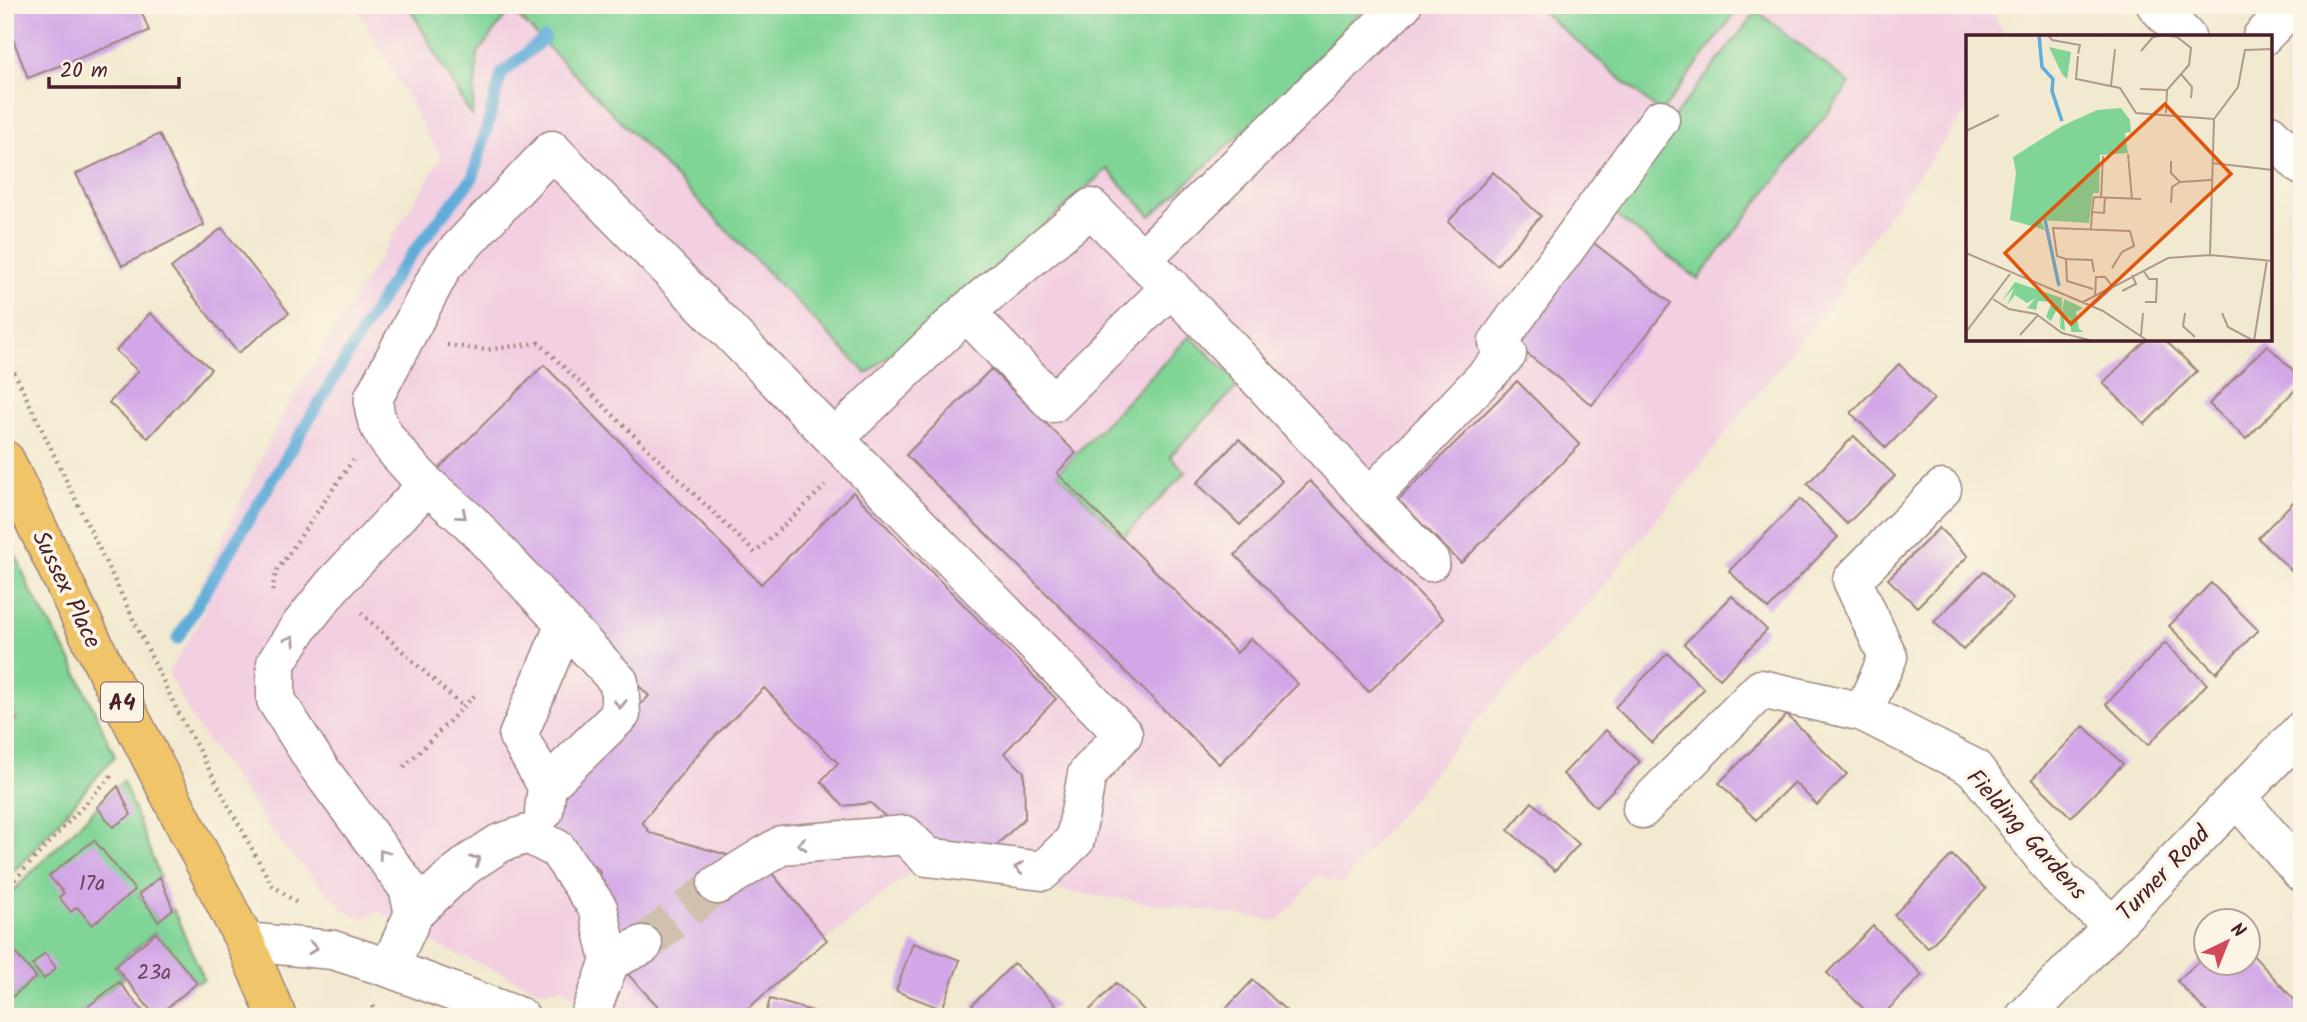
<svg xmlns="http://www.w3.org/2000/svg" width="2307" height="1022" font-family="Kalam,sans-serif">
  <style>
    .built { fill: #f2cfe1 }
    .green { fill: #7fd496; stroke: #647a60; stroke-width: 2 }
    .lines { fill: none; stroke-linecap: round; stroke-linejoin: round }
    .stream { stroke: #60add9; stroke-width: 12 }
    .building { fill: #d2a7e7 }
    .minor-tunnel { stroke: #d0c1af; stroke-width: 38; stroke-dasharray: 38 19; stroke-linecap: butt }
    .minor-casing { stroke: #9e847e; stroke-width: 41 }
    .major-casing { stroke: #9e847e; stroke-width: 41 }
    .path { stroke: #9e847e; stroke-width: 4.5; stroke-dasharray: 2 5; stroke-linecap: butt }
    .minor { stroke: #fff; stroke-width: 38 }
    .major { stroke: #f0c469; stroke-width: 38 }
    .oneway { stroke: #ae9aa0 }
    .labels { text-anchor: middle; stroke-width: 7; stroke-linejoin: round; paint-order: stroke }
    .number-label { font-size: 21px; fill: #6c415a }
    .shield { fill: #fcf5e5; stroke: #7f5f63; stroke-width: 2 }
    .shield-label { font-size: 23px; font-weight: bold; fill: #4a1f2b }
    .street-label { font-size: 24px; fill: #4a1f2b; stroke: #fcf5e5 }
    .inset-river { fill: none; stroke: #60add9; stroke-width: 3.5 }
    .inset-road { fill: none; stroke: #af998e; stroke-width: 2 }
    .view { fill: #e0560e; fill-opacity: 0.15; stroke: #e0560e; stroke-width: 3.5 }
    .inset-edge { fill: none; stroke: #4a1f2b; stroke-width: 3.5 }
  </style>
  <rect width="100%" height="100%" fill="#fcf5e5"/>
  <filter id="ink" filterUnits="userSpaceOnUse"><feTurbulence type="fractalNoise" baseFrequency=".0143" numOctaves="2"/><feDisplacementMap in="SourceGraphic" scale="14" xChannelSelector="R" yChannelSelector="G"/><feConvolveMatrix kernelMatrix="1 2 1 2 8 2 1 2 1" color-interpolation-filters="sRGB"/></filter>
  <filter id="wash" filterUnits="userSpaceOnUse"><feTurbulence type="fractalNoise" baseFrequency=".00686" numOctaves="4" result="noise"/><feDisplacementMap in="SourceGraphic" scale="28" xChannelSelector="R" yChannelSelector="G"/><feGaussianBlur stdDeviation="1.57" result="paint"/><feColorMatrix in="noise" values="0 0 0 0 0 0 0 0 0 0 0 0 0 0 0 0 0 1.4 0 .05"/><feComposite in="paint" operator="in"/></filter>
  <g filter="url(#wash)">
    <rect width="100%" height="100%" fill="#f2ead0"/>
    <path class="built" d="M355 5H1986L2007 37H1968L1967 110 1842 278 1846 284 1596 595 1478 719 1342 884 1318 876 1279 921 913 870 733 1017H640L583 1003 563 988 542 991 427 941 379 911 367 917 359 918 346 911 287 851 197 727 168 673 198 624 210 597 201 585 280 419 441 158Z"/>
    <path class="green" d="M408 5H1366L1279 99 1151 216 1107 169 1029 239 867 374 511 9 478 53 472 117Z
      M1534 5H1741L1661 113Z
      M1757 11 1850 84 1698 279 1604 206Z
      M1190 336 1240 384 1170 456 1186 472 1123 537 1057 473Z
      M5 535 20 564 29 588 73 664 115 756 26 859 5 880V726L16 720 5 702Z
      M123 781 160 877 139 895 158 920 173 909 204 979 197 983 155 933 115 966 124 978 75 1017H10L5 1012V1003L35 977 5 941V899Z"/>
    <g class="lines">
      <path class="stream" d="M177 639 397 273 473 177 502 73 545 38"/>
    </g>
    <g id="blocks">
      <path class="building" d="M20 5H139L149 31 28 78 5 18V11Z
        M159 134 204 225 122 266 76 174Z
        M1493 172 1541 216 1497 265 1448 222Z
        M222 228 289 313 238 353 171 268Z
        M1590 240 1671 303 1592 405 1511 341Z
        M150 313 211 369 148 438 109 403 138 371 116 351Z
        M2146 340H2165L2197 371 2145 424 2103 383Z
        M2267 345 2302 379V383L2246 439 2209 404Z
        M1899 364 1934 399 1886 448 1851 413Z
        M544 365 761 584 853 492 1056 699 1004 753 1024 772 1025 818 986 855 905 835 871 803 843 806 821 781 838 763 764 688 702 749 642 822 650 833 766 866 827 940 738 1017H668L620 966 599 870 554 833 556 789 649 696 431 476Z
        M991 369 1076 453 1057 473 1237 653 1251 638 1298 684 1219 764 906 455Z
        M1517 381 1580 445 1461 563 1398 500Z
        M1854 436 1895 476 1847 524 1807 484Z
        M1239 439 1282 481 1240 525 1197 483Z
        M1310 481 1444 619 1369 692 1235 555Z
        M2302 493V581L2258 538Z
        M1800 499 1838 537 1768 609 1729 571Z
        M1939 528 1968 556 1917 607 1888 579Z
        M1984 571 2013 599 1963 650 1934 622Z
        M2211 583 2258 630 2216 673 2169 626Z
        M1732 596 1767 630 1720 679 1684 644Z
        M2165 643 2207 684 2148 745 2106 704Z
        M1668 653 1704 689 1652 743 1615 707Z
        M5 702 16 720 5 726Z
        M1787 715 1847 774 1817 805 1794 782 1756 820 1719 783Z
        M2084 726 2123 764 2071 817 2032 779Z
        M1606 730 1640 762 1596 807 1563 774Z
        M118 786 131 815 113 827 97 807Z
        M1532 802 1579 844 1555 871 1508 830Z
        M94 840 135 890 92 925 77 907 71 912 59 897 64 893 49 876Z
        M1952 855 1986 889 1928 948 1894 915Z
        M160 877 173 909 158 921 139 894Z
        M1873 926 1922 975 1881 1017H1872L1827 973Z
        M156 933 197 983 156 1017 115 966Z
        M5 941 36 977 5 1003Z
        M913 943 960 960 942 1009 896 991Z
        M2248 950 2302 1008 2295 1017H2211L2177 981 2206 955V962H2248Z
        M45 953 56 968 44 979 32 965Z
        M1014 963 1056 1005 1044 1017H984L972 1005Z
        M1253 980 1293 1017H1218Z
        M119 982 148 1017H75Z
        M1116 983 1151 1017H1083Z
        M770 999 830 1016V1017H765Z"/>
    </g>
  </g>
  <g filter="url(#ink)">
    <use href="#blocks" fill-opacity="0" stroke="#9e847e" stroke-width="2"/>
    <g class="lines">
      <path class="minor-tunnel" d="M643 945 717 885"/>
      <g class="minor-casing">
        <path id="minor" d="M2156 5 2186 37
          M2262 37 2293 5
          M2270 134 2302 166
          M1142 259 1402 5
          M966 312 1091 208 1211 328 1430 562
          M834 439 966 312 1053 403 1171 287
          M427 485C406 461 370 432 374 397L443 266 552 150 1123 734 1087 774 1075 840 1043 871 927 857 905 835 782 845 717 885
          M1369 498 1507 354 1498 342 1660 119
          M1863 712 1888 657 1852 580 1942 489
          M2237 798 2302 873
          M1642 809 1761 689 1863 712 1974 768 2062 881 2113 925
          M544 811 547 786 518 736 565 624
          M414 913 408 888 317 765 276 700V663L297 630 332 586 427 485 471 523 619 682 621 714 547 786
          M245 942 333 950 389 968 520 1017
          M610 961 643 945
          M389 968 414 913 451 878 471 862 500 843 528 834 557 849 598 908 610 961 589 1017
          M2025 1017 2302 730"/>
      </g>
      <g class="major-casing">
        <path id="major" d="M5 460 105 668 245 942 277 1017"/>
      </g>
      <path class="path" d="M447 345 485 350 539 343 755 553 825 486
        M5 353 177 710 271 884 297 903
        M272 591 276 572 353 460
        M361 613 463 707
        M404 767 475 695
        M5 890 114 773
        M373 1006 378 1017"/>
      <use href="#minor" class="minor"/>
      <use href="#major" class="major"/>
    </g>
    <defs><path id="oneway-chevron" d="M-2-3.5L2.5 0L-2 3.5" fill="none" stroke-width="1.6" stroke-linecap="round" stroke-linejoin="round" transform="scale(1.75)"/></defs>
    <g class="oneway">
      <use href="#oneway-chevron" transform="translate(462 515) rotate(41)"/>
      <use href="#oneway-chevron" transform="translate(291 640) rotate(-58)"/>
      <use href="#oneway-chevron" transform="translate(620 704) rotate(91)"/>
      <use href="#oneway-chevron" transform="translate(802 844) rotate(175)"/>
      <use href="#oneway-chevron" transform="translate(383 854) rotate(-127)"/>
      <use href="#oneway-chevron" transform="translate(476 860) rotate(-35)"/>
      <use href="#oneway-chevron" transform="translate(1019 868) rotate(-173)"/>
      <use href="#oneway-chevron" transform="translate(313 948) rotate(5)"/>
    </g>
  </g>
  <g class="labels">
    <g class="number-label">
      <text x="92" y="890">17a</text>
      <text x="154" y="979">23a</text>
    </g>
    <rect class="shield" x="101" y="682.5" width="42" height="39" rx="5"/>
    <g class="shield-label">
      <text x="122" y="710">A4</text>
    </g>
    <g class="street-label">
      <text transform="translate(67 589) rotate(64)" y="8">Sussex Place</text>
      <text transform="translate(2027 834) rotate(48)" y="8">Fielding Gardens</text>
      <text transform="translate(2163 873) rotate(-46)" y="8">Turner Road</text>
    </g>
  </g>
  <g transform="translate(1966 35)">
    <rect width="306" height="306" fill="#f2ead0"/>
    <path d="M83 12 105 17 101 44 96 39ZM155 73 164 85 165 97 159 98 162 118 134 120 133 158H127L123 188 75 185 79 195 44 185 50 138 47 122 96 91 131 75ZM49 247 96 263V280L92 292 95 278 90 276 85 286 80 282 86 267 72 266 70 275 61 273 70 263 61 268 49 260 41 270 48 253 36 266ZM98 264 117 273 110 277 113 294 118 297H105L104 283H98L99 296 94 293Z" fill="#7fd496"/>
    <path class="inset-river" d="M73 0 76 32 87 44 86 56 96 86M79 185 93 251"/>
    <path class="inset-road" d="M82 0 86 5 114 10 112 19M175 16 187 2 199 0 211 2 225 13 223 30 201 55 200 78M112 21 110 44 154 53 170 78 248 84M215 39 226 52 225 63M145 51 149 14M174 54 201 55M0 96 33 80M162 119 166 164M205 126V138L214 147M246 128 307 135M135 162 137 121M205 168 206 152 214 147 245 145M126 177 128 162 175 164M125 194 126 177 138 178 139 162M0 218 137 276 182 306M244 220 248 84 272 52 279 15 307 14M100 224 91 221 87 193 164 196 168 211 156 217 146 233M177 235 183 244H191L190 267H179M127 254 101 246 100 224 126 225 128 237M156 256 170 249 166 240M129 260 130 242H139L147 252M27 264 43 274 70 279 96 298 127 306M117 267 142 254M126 271 147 252 202 223 244 220 307 226M219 278 217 291 229 302M256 278 262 292 288 306M0 297 44 239M54 300 72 280M175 301 177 278M288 306 301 225"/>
    <path class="view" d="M199 69 265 139 105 289 39 218Z"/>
    <rect width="306" height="306" class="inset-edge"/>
  </g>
  <rect width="2307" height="1022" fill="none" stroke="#fcf5e5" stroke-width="28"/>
  <g transform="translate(2227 942) rotate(43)"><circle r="33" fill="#fcf5e5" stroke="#b59f9b" stroke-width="2"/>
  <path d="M0-5L12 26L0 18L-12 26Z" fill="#d1495b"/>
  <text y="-10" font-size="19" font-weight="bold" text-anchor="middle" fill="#4a1f2b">N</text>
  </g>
  <path d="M49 77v10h130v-10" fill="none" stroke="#4a1f2b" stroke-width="3.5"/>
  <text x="60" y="77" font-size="21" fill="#4a1f2b" stroke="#fcf5e5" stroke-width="5" paint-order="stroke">20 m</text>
</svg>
